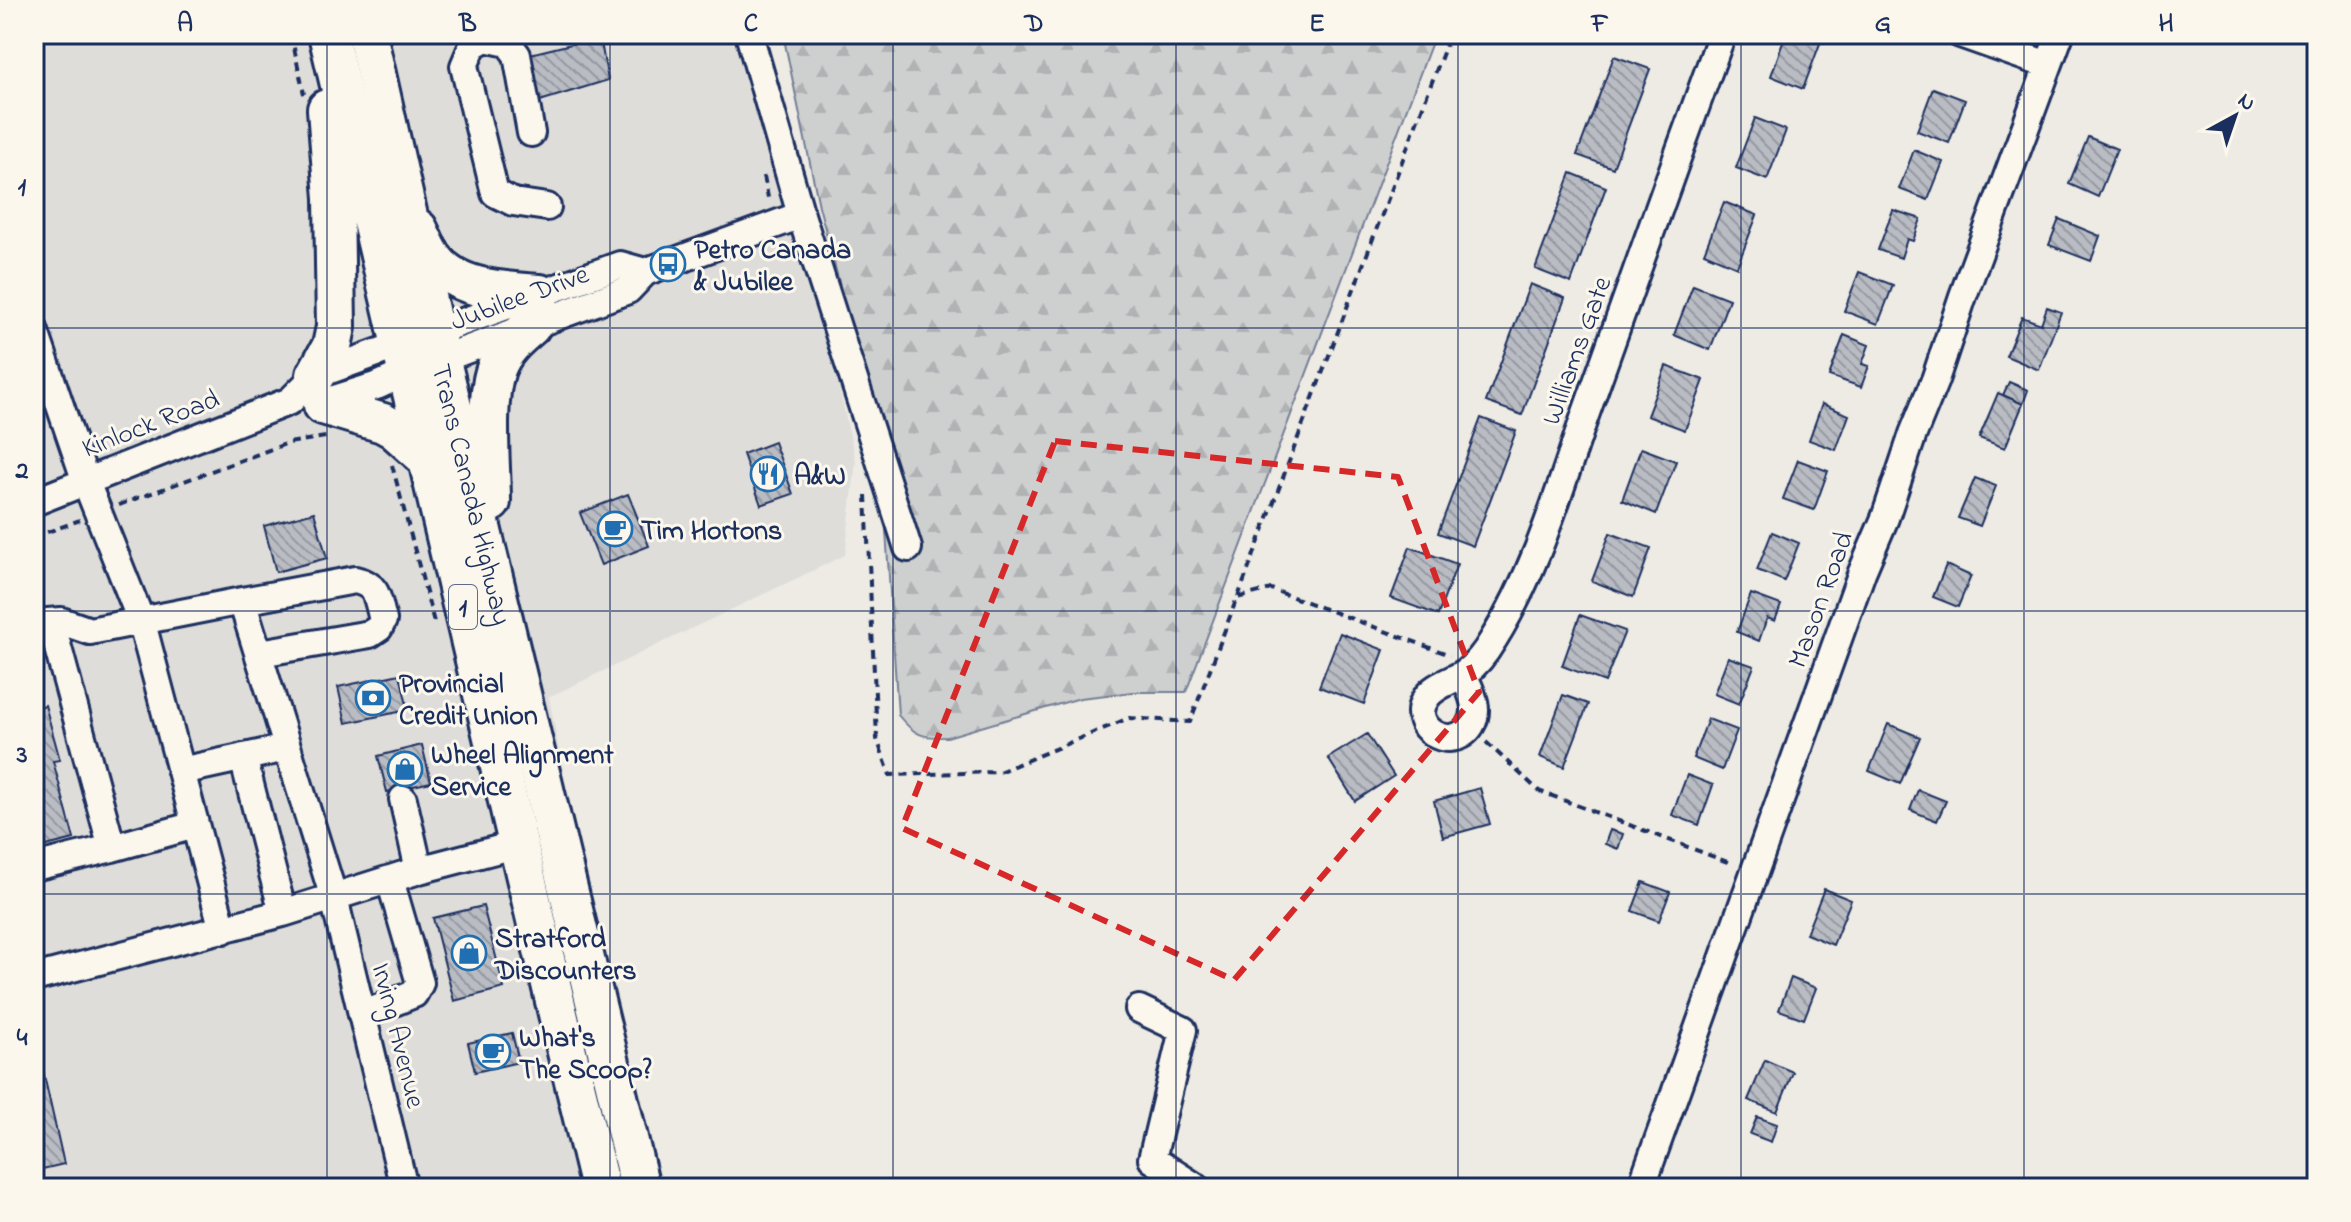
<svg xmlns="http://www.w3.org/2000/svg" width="2351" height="1222" font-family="'Indie Flower',sans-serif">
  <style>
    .built { fill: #deddda }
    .forest { fill: url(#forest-firs); stroke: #747f96; stroke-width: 2 }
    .building { fill: url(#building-back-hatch); stroke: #1b2f5e; stroke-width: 2 }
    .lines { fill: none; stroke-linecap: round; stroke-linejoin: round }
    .minor-casing { stroke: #1b2f5e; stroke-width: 32 }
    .highway-casing { stroke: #1b2f5e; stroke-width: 44 }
    .path { stroke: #1b2f5e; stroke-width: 4; stroke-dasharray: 8 6; stroke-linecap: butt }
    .minor { stroke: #fbf7ec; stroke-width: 26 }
    .highway { stroke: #fbf7ec; stroke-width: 38 }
    .marked { fill: none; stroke: #d62828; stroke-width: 6; stroke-dasharray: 16 10; stroke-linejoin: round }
    .grid { fill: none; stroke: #1b2f5e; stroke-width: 2; stroke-opacity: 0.55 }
    .labels { text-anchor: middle; stroke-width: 6; stroke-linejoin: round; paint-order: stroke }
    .shield { fill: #fbf7ec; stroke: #5e6b89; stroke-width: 2 }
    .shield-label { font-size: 26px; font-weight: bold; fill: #1b2f5e }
    .poi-label { font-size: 28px; font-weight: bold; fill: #1b2f5e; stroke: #fbf7ec; text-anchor: start }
    .street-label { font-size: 28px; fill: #1b2f5e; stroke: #fbf7ec }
    .neatline { fill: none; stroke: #1b2f5e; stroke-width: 3 }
    .grid-label { font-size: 26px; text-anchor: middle; font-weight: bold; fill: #1b2f5e }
  </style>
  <defs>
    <pattern id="forest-firs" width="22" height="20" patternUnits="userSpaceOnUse" patternTransform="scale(2)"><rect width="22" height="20" fill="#cecfcf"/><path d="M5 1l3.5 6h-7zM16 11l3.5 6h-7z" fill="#b0b2b4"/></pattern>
    <pattern id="building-back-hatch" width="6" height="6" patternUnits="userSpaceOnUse" patternTransform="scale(2)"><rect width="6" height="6" fill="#b9bcc3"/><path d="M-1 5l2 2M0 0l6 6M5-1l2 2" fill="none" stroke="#9699a2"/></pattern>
  </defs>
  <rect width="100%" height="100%" fill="#eeebe4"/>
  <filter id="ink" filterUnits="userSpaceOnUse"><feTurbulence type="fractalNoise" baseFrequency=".0125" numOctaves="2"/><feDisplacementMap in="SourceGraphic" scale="16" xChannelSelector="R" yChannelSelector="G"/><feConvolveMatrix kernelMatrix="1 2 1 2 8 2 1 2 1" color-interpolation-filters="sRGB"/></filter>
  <g filter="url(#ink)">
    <path class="built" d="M34 34H741L809 257 856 462 845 555 549 697 636 1159 553 1188H34Z"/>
    <path class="forest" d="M783 34H1435L1186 692H1133L1080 698 947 737C922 738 914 735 898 715L880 438 819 206Z"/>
    <path class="building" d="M1786 34H1812L1822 38 1803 89 1771 76Z
      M600 37 608 80 540 101 526 55Z
      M1614 56 1650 69 1613 168 1577 155Z
      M1933 88 1965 100 1949 143 1917 131Z
      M1755 118 1786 130 1767 180 1736 168Z
      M2088 137 2117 149 2098 197 2069 184Z
      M1914 150 1943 162 1928 200 1899 189Z
      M1571 173 1606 187 1571 283 1535 269Z
      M1724 202 1757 215 1737 267 1704 253Z
      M1893 210 1921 219 1913 241 1907 239 1901 258 1878 250Z
      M2059 219 2100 236 2091 261 2049 245Z
      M1859 272 1893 285 1878 324 1844 311Z
      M1530 284 1565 298 1522 415 1486 402Z
      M1693 285 1729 299 1710 350 1674 335Z
      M2047 307 2061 312 2039 370 2006 356 2022 317 2041 324Z
      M1844 335 1869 345 1862 364 1869 366 1861 387 1829 376Z
      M1666 366 1704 380 1685 430 1647 416Z
      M2009 382 2028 390 2023 404 2003 395Z
      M1998 393 2023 404 2005 448 1979 438Z
      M1822 404 1849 415 1836 450 1809 440Z
      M1481 418 1516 431 1473 546 1438 533Z
      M774 442 793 494 761 505 743 454Z
      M1641 448 1676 461 1656 514 1622 500Z
      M1798 460 1828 471 1814 510 1783 499Z
      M1975 478 1996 486 1980 526 1958 518Z
      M628 494 649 546 601 565 580 513Z
      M314 512 327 558 276 572 264 526Z
      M1772 532 1799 543 1784 581 1757 570Z
      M1610 533 1651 548 1633 597 1592 581Z
      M1410 547 1457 564 1438 615 1391 598Z
      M1946 565 1971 576 1958 607 1933 597Z
      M1751 594 1781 605 1775 621 1767 618 1759 641 1737 632Z
      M1580 615 1625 631 1605 682 1562 666Z
      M1340 633 1384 650 1364 704 1319 687Z
      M1728 657 1754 666 1739 704 1714 694Z
      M400 674 408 710 346 723 338 687Z
      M34 689 39 707 45 705 60 760 53 761 74 839 34 849Z
      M1563 695 1588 704 1564 767 1540 757Z
      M1708 719 1737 730 1722 770 1693 758Z
      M1888 724 1920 737 1900 784 1869 771Z
      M1367 734 1394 776 1355 801 1328 758Z
      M422 745 431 782 387 792 378 756Z
      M1687 775 1713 785 1699 825 1672 815Z
      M1480 788 1490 824 1443 837 1434 801Z
      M1918 790 1946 801 1937 821 1910 810Z
      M1610 830 1623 834 1618 849 1605 844Z
      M1643 882 1670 892 1659 921 1632 911Z
      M1824 889 1851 900 1833 945 1806 934Z
      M483 906 504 988 454 1001 433 918Z
      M1791 978 1816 988 1804 1019 1779 1010Z
      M34 1031 64 1164 34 1171Z
      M512 1033 519 1062 475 1072 468 1043Z
      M1765 1060 1793 1072 1777 1112 1748 1100Z
      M1757 1117 1777 1124 1771 1142 1750 1134Z"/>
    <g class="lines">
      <g class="minor-casing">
        <path id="minor" d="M749 34 801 215 908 548
          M1960 34 2048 65
          M531 133 517 55 508 43 485 38 473 45 464 66 495 193 513 202 547 207
          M34 329 86 482 142 623 223 930
          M319 404 379 385 409 371 628 290 645 272 801 215
          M34 502 290 401 316 375 620 265 645 272
          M242 601 355 580C379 585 377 599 383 620L379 628 370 634 260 653
          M51 622 112 848 195 825
          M34 623 61 621 90 631 242 601 334 898 404 1188
          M1463 674C1470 690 1481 708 1471 725 1452 755 1406 727 1426 698 1434 685 1453 681 1466 672 1477 664 1486 652 1493 640 1537 570 1560 487 1587 410 1632 285 1676 159 1722 34
          M243 757 283 913
          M181 771 286 748
          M403 799 419 870
          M34 867 112 848
          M34 978 283 913 419 870 518 844
          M1139 1009 1183 1030 1152 1159 1197 1188
          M362 1015 414 994 420 983 390 880
          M1641 1188 1862 572 1885 518 1913 434 1935 380 1963 296 2060 34"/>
      </g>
      <g class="highway-casing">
        <g id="highway">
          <path d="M328 34C420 418 506 804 600 1188"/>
          <path id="s1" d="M367 34 434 332 640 1188"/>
          <path d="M418 229C423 239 427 250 433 258 456 291 505 291 540 294"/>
          <path d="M316 375 332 346 336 327 334 198 327 109"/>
          <path d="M323 405 383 423 394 429 430 461"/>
          <path d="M491 502C491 465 484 403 496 369 502 351 517 338 531 326"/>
        </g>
      </g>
      <path class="path" d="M291 34 304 94
        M764 176 769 203
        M392 465 435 626
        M866 495 877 739 890 775 999 772 1129 718 1190 722 1237 598 1271 589 1450 655
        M119 505 288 443 326 437
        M34 537 80 520
        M1238 597 1450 34
        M1486 742 1539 791 1733 864"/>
      <use href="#minor" class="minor"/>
      <use href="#highway" class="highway"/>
    </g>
  </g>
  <path class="marked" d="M1055 441 1398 477 1479 692 1234 980 902 828Z"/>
  <path class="grid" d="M327 34V1188M610 34V1188M893 34V1188M1176 34V1188M1458 34V1188M1741 34V1188M2024 34V1188M34 328H2317M34 611H2317M34 894H2317"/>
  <defs>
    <g id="bus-ring" transform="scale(1.8)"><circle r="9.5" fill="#fbf7ec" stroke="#1f6fb2" stroke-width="1.5"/><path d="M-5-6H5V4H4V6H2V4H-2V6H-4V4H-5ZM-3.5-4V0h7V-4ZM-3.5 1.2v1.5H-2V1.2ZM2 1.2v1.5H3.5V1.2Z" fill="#1f6fb2"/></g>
    <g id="restaurant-ring" transform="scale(1.8)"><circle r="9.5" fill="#fbf7ec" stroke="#1f6fb2" stroke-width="1.5"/><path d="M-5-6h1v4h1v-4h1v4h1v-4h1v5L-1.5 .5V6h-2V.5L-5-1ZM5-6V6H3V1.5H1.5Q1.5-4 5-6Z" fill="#1f6fb2"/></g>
    <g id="cafe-ring" transform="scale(1.8)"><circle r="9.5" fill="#fbf7ec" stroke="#1f6fb2" stroke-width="1.5"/><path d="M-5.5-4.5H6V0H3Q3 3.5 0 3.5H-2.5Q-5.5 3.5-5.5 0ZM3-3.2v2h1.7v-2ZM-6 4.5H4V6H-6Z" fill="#1f6fb2"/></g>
    <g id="bank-ring" transform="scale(1.8)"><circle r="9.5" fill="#fbf7ec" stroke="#1f6fb2" stroke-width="1.5"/><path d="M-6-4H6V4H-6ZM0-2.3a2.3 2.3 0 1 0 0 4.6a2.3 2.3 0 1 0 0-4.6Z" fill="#1f6fb2"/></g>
    <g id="shop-ring" transform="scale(1.8)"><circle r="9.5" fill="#fbf7ec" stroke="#1f6fb2" stroke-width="1.5"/><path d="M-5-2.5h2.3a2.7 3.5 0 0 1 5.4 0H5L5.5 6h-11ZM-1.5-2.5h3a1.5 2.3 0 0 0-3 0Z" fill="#1f6fb2"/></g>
  </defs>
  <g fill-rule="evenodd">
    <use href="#bus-ring" x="668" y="264"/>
    <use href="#restaurant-ring" x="768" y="474"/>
    <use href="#cafe-ring" x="615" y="529"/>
    <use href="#bank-ring" x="373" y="698"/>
    <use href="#shop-ring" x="405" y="769"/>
    <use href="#shop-ring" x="469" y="953"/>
    <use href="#cafe-ring" x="493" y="1052"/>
  </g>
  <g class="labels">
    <rect class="shield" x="449" y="585" width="28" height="44" rx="6"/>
    <g class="shield-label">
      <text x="463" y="616">1</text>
    </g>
    <g class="poi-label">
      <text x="694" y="258">Petro Canada<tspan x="694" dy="32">&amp; Jubilee</tspan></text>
      <text x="794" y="484">A&amp;W</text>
      <text x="641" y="539">Tim Hortons</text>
      <text x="399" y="692">Provincial<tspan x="399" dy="32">Credit Union</tspan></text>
      <text x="431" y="763">Wheel Alignment<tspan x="431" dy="32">Service</tspan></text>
      <text x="495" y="947">Stratford<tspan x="495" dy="32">Discounters</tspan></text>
      <text x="519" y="1046">What's<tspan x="519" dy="32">The Scoop?</tspan></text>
    </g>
    <g class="street-label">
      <text transform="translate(519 296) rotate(-20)" y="10">Jubilee Drive</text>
      <text transform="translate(1575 350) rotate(-70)" y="10">Williams Gate</text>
      <text transform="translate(150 422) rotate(-21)" y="10">Kinlock Road</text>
      <text dy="10" stroke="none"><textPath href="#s1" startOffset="472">Trans Canada Highway</textPath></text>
      <text transform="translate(1819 599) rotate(-70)" y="10">Mason Road</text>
      <text transform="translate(400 1035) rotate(76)" y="10">Irving Avenue</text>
    </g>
  </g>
  <rect width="2351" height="1222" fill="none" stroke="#fbf7ec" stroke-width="88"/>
  <g transform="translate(2235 116) rotate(40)" stroke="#fbf7ec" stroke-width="6" paint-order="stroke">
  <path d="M0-6L14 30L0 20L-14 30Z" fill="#1b2f5e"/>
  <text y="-12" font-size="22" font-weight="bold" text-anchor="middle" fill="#1b2f5e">N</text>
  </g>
  <rect x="44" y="44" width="2263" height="1134" class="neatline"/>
  <g class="grid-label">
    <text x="185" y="31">A</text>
    <text x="468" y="31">B</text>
    <text x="751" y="31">C</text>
    <text x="1034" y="31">D</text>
    <text x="1317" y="31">E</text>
    <text x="1600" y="31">F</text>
    <text x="1883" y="31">G</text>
    <text x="2166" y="31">H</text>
    <text x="22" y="195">1</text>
    <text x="22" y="478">2</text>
    <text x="22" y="762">3</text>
    <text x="22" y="1045">4</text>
  </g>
</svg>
